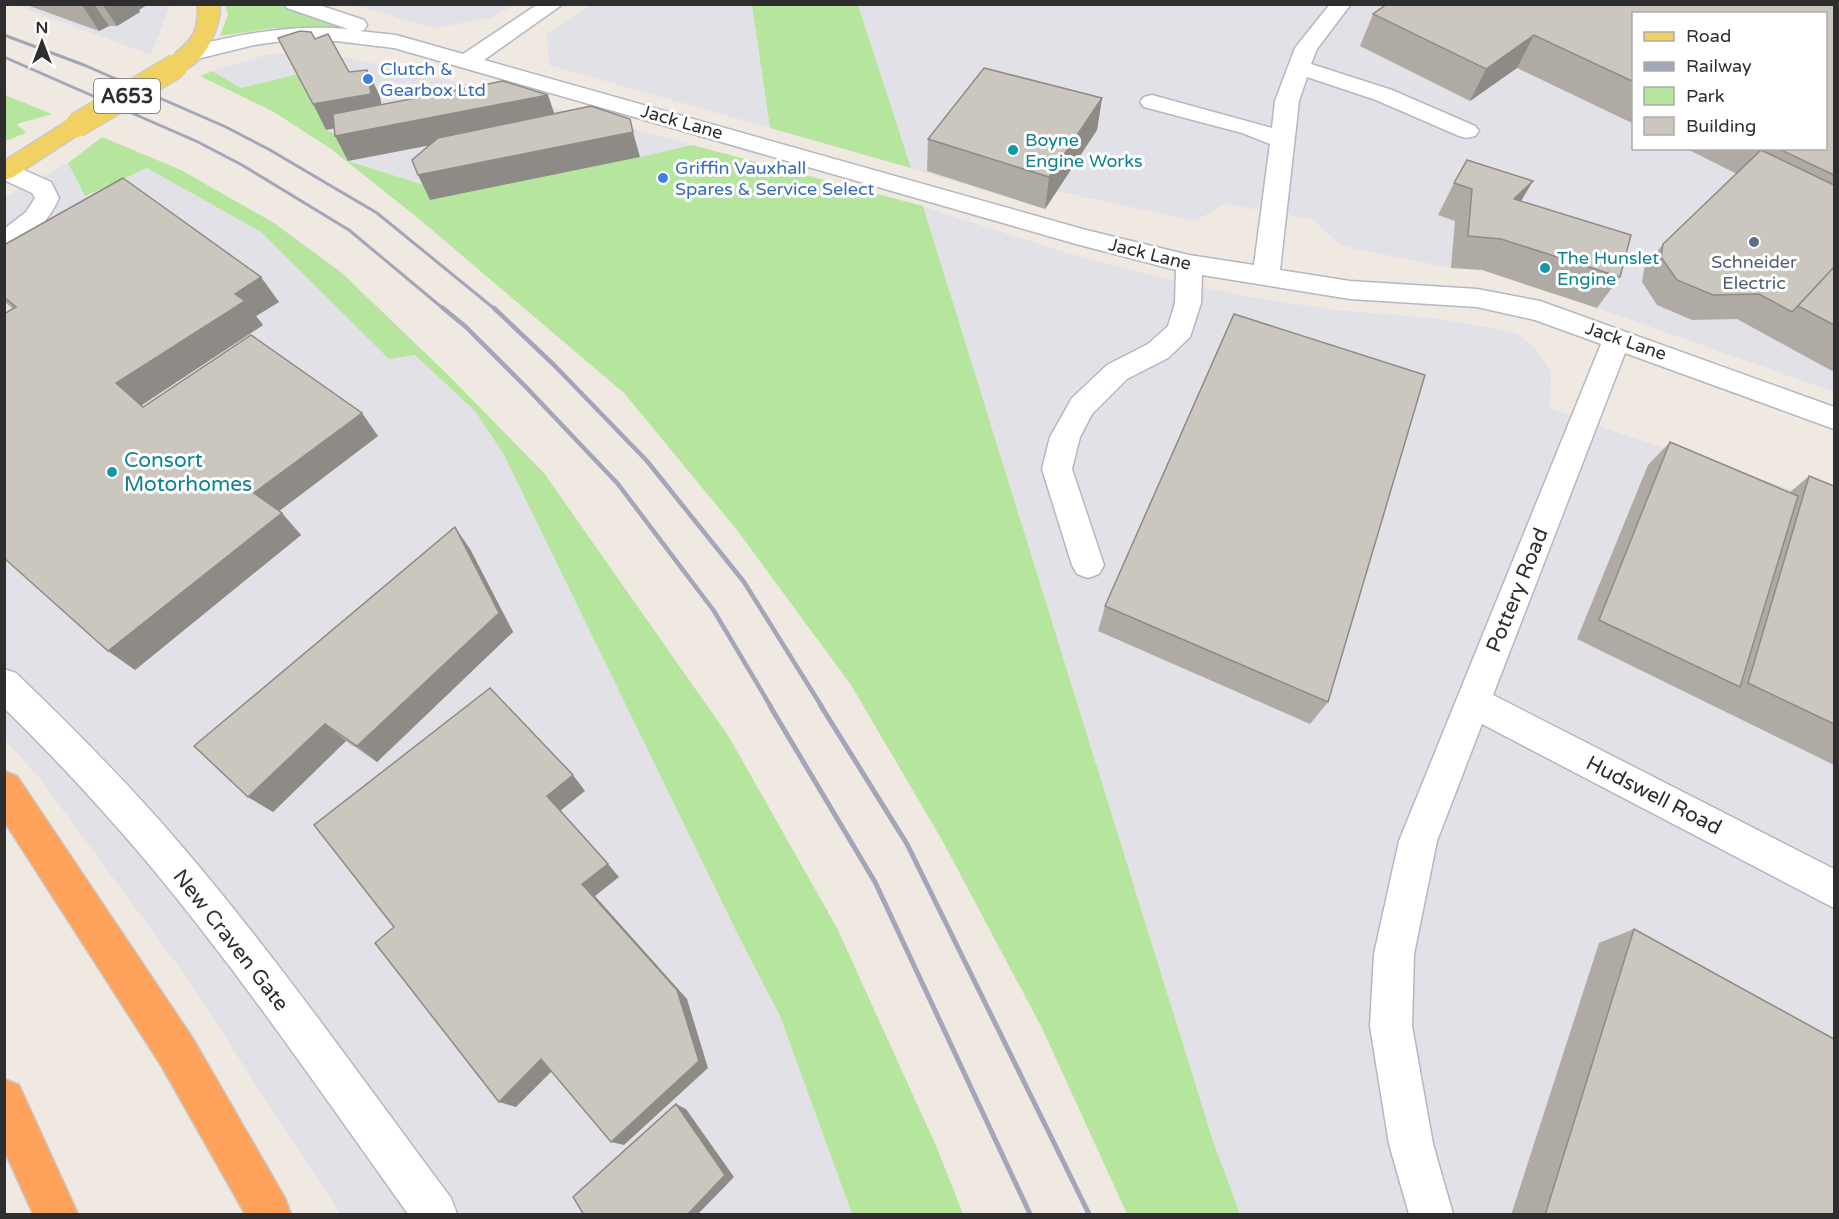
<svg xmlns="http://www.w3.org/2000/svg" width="1839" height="1219" font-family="'Varela Round',sans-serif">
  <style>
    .industrial { fill: #e3e1e8; fill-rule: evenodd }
    .green { fill: #b6e59e }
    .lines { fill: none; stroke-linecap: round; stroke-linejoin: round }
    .minor-casing { stroke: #b4b7c1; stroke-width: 3 }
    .major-casing { stroke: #c9c9c9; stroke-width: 3 }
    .highway-casing { stroke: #c9c9c9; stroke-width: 3 }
    .minor { fill: #fff; fill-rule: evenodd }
    .major { fill: #f2d163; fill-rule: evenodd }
    .highway { fill: #ffa35c; fill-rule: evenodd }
    .rail-far2 { stroke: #a3a6b8; stroke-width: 3 }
    .rail-far1 { stroke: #a3a6b8; stroke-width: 4.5 }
    .rail { stroke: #a3a6b8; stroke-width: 5 }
    .major-bridge-casing { stroke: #c9c9c9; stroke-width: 26; stroke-linecap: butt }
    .major-bridge { stroke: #f2d163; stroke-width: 24 }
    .wall { fill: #afaba4 }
    .shaded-wall { fill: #8e8b86 }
    .building { fill: #cbc7bf; stroke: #8e8b86; stroke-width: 1.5 }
    .shop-dot { fill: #3f7fe0; stroke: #fff; stroke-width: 2 }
    .culture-dot { fill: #0f9aa8; stroke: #fff; stroke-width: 2 }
    .service-dot { fill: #5c6f8a; stroke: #fff; stroke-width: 2 }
    .labels { text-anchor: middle; stroke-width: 6; stroke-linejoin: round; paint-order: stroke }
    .far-shop-label { font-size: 18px; fill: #366cbe; stroke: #fff; text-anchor: start }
    .far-street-label { font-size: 18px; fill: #2e2e2e; stroke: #fff }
    .far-culture-label { font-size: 18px; fill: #0d838f; stroke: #fff; text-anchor: start }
    .far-service-label { font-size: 18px; fill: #4e5e75; stroke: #fff }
    .shield { fill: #fff; stroke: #6d6d6d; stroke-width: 1.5 }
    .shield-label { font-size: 20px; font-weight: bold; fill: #2e2e2e }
    .culture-label { font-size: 21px; fill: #0d838f; stroke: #fff; text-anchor: start }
    .street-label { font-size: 21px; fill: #2e2e2e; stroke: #fff }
  </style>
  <rect width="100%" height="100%" fill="#efe9e1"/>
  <path class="industrial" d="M16 5H170L151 55Z
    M354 5H514L490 18 434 28Z
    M591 5H752L770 128 549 65 547 33Z
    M858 5H1834V392L1597 308 1482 270 1451 268 1342 246 1312 219 1225 204 1195 221 1057 191 1045 209 911 168ZM1634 14H1826V148H1634Z
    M293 52 348 58 474 86 692 145 640 157 424 185 348 161 326 130 298 74 240 88 212 71 266 55Z
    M68 163 86 196 147 168 261 232 389 359 415 355 475 411 503 453 738 935 780 1016 852 1214H340L184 974 37 775 5 740V197Z
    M923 206 1060 251 1146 274 1238 295 1334 310 1441 319 1517 333 1536 349 1551 371 1550 408 1628 436 1834 503V1214H1240L1213 1141Z"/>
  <path class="green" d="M225 5H278L338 22 354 30 274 28 220 36 228 14Z
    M752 5H858L911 168 770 128Z
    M212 71 241 88 298 74 326 130 347 139 348 161 424 185 640 157 692 145 923 206 1213 1141 1240 1214H1127L1042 1028 942 840 851 685 737 530 624 393 418 218 331 149 274 112 200 76Z
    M5 95 52 114 17 124 26 133 5 141Z
    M102 137 181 170 274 223 342 273 446 373 544 473 729 737 837 928 937 1148 963 1214H852L780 1016 738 935 503 453 475 411 415 355 389 359 261 232 147 168 85 196 68 163Z"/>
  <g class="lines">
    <g class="minor-casing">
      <path id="minor" d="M284 4H316L364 20 367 25 364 30 359 31 396 35 463 54 538 4H563L484 60 1086 230 1189 255 1254 265 1270 144 1242 133 1144 107 1140 102 1144 97 1152 95 1272 128 1275 101 1295 48 1330 4H1351L1317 49 1311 64 1392 90 1475 126 1479 131 1475 136 1467 138 1459 136 1376 100 1307 77 1299 101 1280 270 1350 281 1477 289 1540 301 1834 407V429L1625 353 1493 695 1834 869V908L1482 724 1437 841 1414 954 1412 1026 1433 1144 1453 1214H1409L1389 1144 1370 1026 1374 954 1399 841 1601 344 1535 320 1477 307 1350 299 1202 275 1201 303 1190 337 1168 358 1127 379 1092 414 1080 437 1072 469 1104 565 1099 574 1088 578 1077 574 1072 565 1042 469 1050 437 1072 398 1107 365 1148 344 1168 326 1175 303 1176 270 1076 244 394 48 336 41 290 40 254 45 193 60 185 58 182 53 185 48C240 34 291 24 348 29L287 8Z
        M4 164 15 166 51 182 59 198C49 221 29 243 4 249V229L26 212 35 198 32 193 4 180Z
        M4 669 16 673C73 728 129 784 180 844 277 957 362 1079 451 1198L457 1214H408C325 1098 244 979 152 868 105 812 56 759 4 708Z"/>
    </g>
    <g class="major-casing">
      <path id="major" d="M198 4H220C221 30 199 78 168 71L165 66C183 40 199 46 198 4Z
        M77 118 85 120 89 125 85 130 13 177 4 180V161L69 120Z"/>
    </g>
    <g class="highway-casing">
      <path id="highway" d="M4 771 17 776 192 1037 285 1198 291 1214H245L162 1067 4 821Z
        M4 1079 19 1085 78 1214H33L4 1150Z"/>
    </g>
    <use href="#minor" class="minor"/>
    <use href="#major" class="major"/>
    <use href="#highway" class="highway"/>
    <path class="rail-far2" d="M4 35 84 65 226 127 270 150 377 213 496 310
      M4 57 198 142 242 165 349 230 445 310"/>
    <path class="rail-far1" d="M443 308 466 327 525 386 618 484 714 611 771 707
      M494 308 554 365 647 461 744 582 822 707"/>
    <path class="rail" d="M770 706 875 882 1030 1214
      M821 706 907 844 1089 1214"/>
    <g class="major-bridge-casing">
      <path id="major-bridge" d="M77 125 176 66"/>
    </g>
    <use href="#major-bridge" class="major-bridge"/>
  </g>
  <path class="wall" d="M24 4H148L139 10 140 12 117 26H109L99 31Z
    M1834 4V372L1768 336 1770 335 1768 336 1737 319 1692 320 1657 305 1642 282 1644 269 1663 244 1737 174 1685 148H1826L1634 14V124L1517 68 1470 101 1360 46 1373 14Z
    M1102 98 1097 130 1045 209 927 171 928 139Z
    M1454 183 1521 201 1620 277 1597 308 1482 270 1451 268 1455 221 1438 215Z
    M4 245 279 302 256 316 263 325 141 405 143 407 378 436 279 511 301 535 135 670 13 309 4 301Z
    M1670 442 1789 493 1809 476 1834 486V765L1577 639 1648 465Z
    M470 549 513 632 377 762 346 741 273 812 248 797Z
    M1105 606 1328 702 1310 724 1098 631Z
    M1634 929 1834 1215H1511L1599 943Z"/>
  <path class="shaded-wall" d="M83 4H94L109 26 99 31 82 5Z
    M102 4H148L139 10 140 12 117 26Z
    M1534 35 1517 68 1470 101 1486 69Z
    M367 70 380 96 384 119 326 130 313 104Z
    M548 95 557 121 348 161 335 136Z
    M1102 98 1097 130 1045 209 1049 177Z
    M633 132 640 157 430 200 418 175Z
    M1533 181 1514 213V199Z
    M261 277 279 302 256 316 263 325 139 407 116 383 235 294Z
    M362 413 378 436 274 515 254 493Z
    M282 513 301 535 135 670 108 651Z
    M455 527 470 549 513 632 377 762 357 746Z
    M325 724 346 741 273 812 248 797Z
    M573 775 585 791 560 811 547 796Z
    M608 864 619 877 595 896 687 999 708 1068 624 1145 611 1142 582 884Z
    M541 1059 557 1066 516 1107 499 1102Z
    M676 1104 686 1109 734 1177 697 1215H687Z"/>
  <path class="building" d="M1387 4H1834V175L1777 148H1826V14H1634V82L1534 35 1486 69 1373 14Z
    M300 31 311 32 315 39 328 34 349 72 367 70 371 94 313 104 278 38Z
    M984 68 1102 98 1049 177 928 139Z
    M503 81 548 95 335 136 333 114Z
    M591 106 630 119 633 132 418 175 412 160 438 138Z
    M1761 150 1834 185V267L1792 312 1759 294 1713 295 1677 280 1661 257 1663 244Z
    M1467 160 1533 181 1514 199 1631 235 1620 277 1501 239 1468 236 1472 189 1454 183Z
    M123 178 261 277 235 294 245 301 116 383 143 407 251 335 362 413 254 493 282 513 108 651 4 558V314L16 307 4 297V245Z
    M1834 267V325L1798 306Z
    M1234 314 1425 375 1328 702 1105 606Z
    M1670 442 1798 496 1740 687 1599 620Z
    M1809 476 1834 486V724L1748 683Z
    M455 527 499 613 357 746 325 724 248 797 194 746Z
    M490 688 573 775 547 796 608 864 582 884 677 990 699 1061 611 1142 541 1059 499 1102 375 943 394 927 314 825Z
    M1634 929 1834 1039V1215H1545Z
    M676 1104 725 1175 687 1215H584L573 1197Z"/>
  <g class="shop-dot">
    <circle cx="368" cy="79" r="6"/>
    <circle cx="663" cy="178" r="6"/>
  </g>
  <g class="culture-dot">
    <circle cx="1013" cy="150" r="6"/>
    <circle cx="1545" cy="268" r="6"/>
    <circle cx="112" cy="472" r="6"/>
  </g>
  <circle class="service-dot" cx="1754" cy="242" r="6"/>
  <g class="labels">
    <g class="far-shop-label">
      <text x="380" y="75">Clutch &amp;<tspan x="380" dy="21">Gearbox Ltd</tspan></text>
      <text x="675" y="174">Griffin Vauxhall<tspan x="675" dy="21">Spares &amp; Service Select</tspan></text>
    </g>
    <g class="far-street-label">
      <text transform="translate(682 122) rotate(16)" y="6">Jack Lane</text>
      <text transform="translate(1150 254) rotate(14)" y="6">Jack Lane</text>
      <text transform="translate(1626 341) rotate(19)" y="6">Jack Lane</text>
    </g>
    <g class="far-culture-label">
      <text x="1025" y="146">Boyne<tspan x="1025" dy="21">Engine Works</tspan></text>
      <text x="1557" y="264">The Hunslet<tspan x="1557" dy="21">Engine</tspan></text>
    </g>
    <g class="far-service-label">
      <text x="1754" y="268">Schneider<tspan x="1754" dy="21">Electric</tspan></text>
    </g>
    <rect class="shield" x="94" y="79" width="66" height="34" rx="4.5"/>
    <g class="shield-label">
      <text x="127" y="103">A653</text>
    </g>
    <g class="culture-label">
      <text x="124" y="467">Consort<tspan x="124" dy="24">Motorhomes</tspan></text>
    </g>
    <g class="street-label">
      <text transform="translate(1517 590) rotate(-68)" y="7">Pottery Road</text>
      <text transform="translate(1654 795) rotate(27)" y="7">Hudswell Road</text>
      <text transform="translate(231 940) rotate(52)" y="7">New Craven Gate</text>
    </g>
  </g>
  <rect width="1839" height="1219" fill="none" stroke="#2e2e2e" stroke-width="12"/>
  <rect x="1632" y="12" width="195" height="138" fill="#ffffff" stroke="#ababab" stroke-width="1.5"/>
  <rect x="1644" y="32" width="30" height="9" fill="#f2d163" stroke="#ababab" stroke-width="1.5"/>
  <text x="1686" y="42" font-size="18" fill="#2e2e2e">Road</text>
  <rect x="1644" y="62" width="30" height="9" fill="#a3a6b8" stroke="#ababab" stroke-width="1.5"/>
  <text x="1686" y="72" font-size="18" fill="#2e2e2e">Railway</text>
  <rect x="1644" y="87" width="30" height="18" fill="#b6e59e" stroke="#ababab" stroke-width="1.5"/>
  <text x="1686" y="102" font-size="18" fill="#2e2e2e">Park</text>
  <rect x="1644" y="117" width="30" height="18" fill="#cbc7bf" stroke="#ababab" stroke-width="1.5"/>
  <text x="1686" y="132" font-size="18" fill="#2e2e2e">Building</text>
  <g transform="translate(42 42)" stroke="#ffffff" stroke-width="4.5" paint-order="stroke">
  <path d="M0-4.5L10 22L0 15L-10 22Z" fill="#2e2e2e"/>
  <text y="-9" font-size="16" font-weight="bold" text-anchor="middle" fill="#2e2e2e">N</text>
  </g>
</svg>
